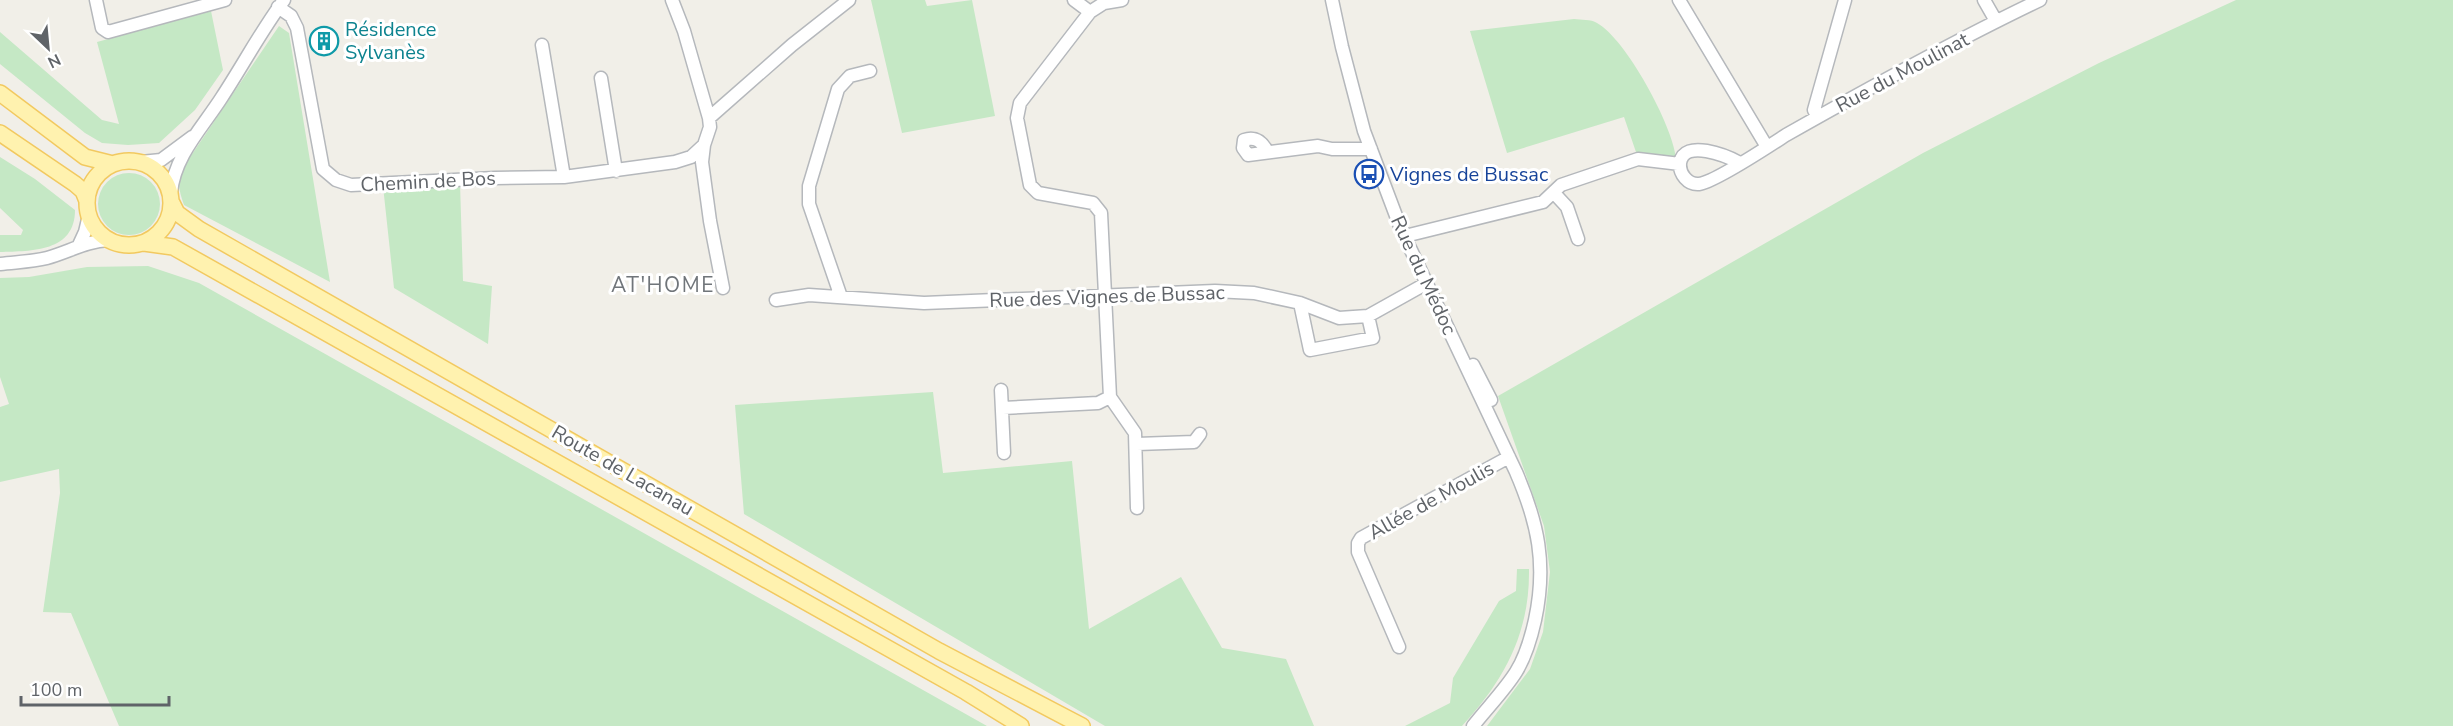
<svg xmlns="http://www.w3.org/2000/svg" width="2453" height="726" font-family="'Nunito Sans',sans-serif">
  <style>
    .green { fill: #c5e8c5 }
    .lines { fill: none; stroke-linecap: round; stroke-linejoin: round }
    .minor-casing { stroke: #b5b8bc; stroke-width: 15 }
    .major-casing { stroke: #f2c960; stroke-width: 18 }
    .minor { stroke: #fff; stroke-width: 12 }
    .major { stroke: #fff2af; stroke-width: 15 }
    .labels { text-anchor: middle; stroke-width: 6; stroke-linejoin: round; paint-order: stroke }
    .culture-label { font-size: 20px; fill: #0d838f; stroke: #fff; text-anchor: start }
    .street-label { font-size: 20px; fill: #5f6368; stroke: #fff }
    .transit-label { font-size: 20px; fill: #164399; stroke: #fff; text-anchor: start }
    .neighbourhood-label { font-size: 21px; letter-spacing: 1.5px; fill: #70757a; stroke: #fff }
  </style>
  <rect width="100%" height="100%" fill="#f1efe8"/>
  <path class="green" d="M871 0H925L927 6 972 0 995 116 902 133Z
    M2236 0H2453V726H1487L1530 669 1543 632 1550 572 1544 526 1498 396 1923 153 2099 63Z
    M211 11 223 70 195 110 159 143 128 145 102 143 85 133 0 64V32L102 120 119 124 97 42Z
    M1574 19C1581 20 1591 19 1597 23 1626 39 1673 126 1676 158L1637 155 1624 117 1507 153 1470 31Z
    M279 26 289 33 330 282 184 205C177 185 177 179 188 160Z
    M0 157 35 179 75 210C75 252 32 251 0 252V235H21L23 230 0 208Z
    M98 204a31 31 0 1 1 62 0a31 31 0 1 1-62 0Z
    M460 183 463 281 492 286 488 344 394 288 383 186Z
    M148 266 199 283 987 726H119L71 613 43 612 60 493 59 469 0 482V407L9 404 0 377V278L29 277 87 267Z
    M933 392 943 473 1072 461 1089 629 1181 577 1222 648 1286 659 1314 726H1105L744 514 735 405Z
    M1517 569H1529C1530 632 1505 680 1462 726H1405L1450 703 1453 678 1499 601 1516 591Z"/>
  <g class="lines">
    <g class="minor-casing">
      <path id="minor" d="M96 0 102 28 108 32 225 0
        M672 0 684 31 709 118 710 127 704 145 702 162 710 221 723 288
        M1074 0 1090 12
        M1122 0 1104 3 1090 12 1020 103 1017 118 1030 185 1038 193 1093 203 1101 213 1110 397 1135 433 1137 508
        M1332 0 1342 47 1364 131 1401 229 1516 472C1538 523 1547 564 1535 620 1531 638 1526 656 1516 672 1504 691 1487 708 1473 726
        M1679 0 1767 147
        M1984 0 1996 21
        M278 7 291 16 297 28 323 169 336 180 351 185 495 178 564 177 675 162 691 157 704 145
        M542 45 564 177
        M601 78 616 171
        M1818 117 1814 110 1845 0
        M709 118 792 45 849 0
        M1267 151C1262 142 1256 136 1244 140L1243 148 1248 155 1318 146 1332 149H1371
        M141 162 161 160 192 137
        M1740 163C1727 156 1684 138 1680 163 1679 174 1688 185 1699 184 1715 182 1769 146 1786 135 1869 88 1954 41 2040 0
        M171 193C174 156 203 127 222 97 243 65 261 31 284 0
        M1554 193 1567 207 1578 239
        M1405 236 1543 202 1561 185 1638 159 1680 164
        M79 245 85 232 89 215
        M0 264C15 262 31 262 47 258 69 252 86 241 109 240
        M841 297 809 204V186L838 89 850 76 870 71
        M776 300 809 295 924 303 1215 291 1254 293 1300 303 1339 318 1368 316 1427 283
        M1300 303 1310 350 1373 338 1368 316
        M1473 365 1491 400
        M1001 390 1004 453
        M1003 408 1098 403 1110 397
        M1137 444 1194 442 1200 434
        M1399 647 1358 552V543L1361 538 1509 457"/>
    </g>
    <g class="major-casing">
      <path id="major" d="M0 93 85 157 113 164
        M0 133 75 184 83 191 87 201
        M87 203a42 42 0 1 1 84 0a42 42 0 1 1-84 0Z
        M172 203 177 213 199 229 939 651 1082 726
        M144 243 173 247 966 692 1021 726"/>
    </g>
    <use href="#minor" class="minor"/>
    <use href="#major" class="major"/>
  </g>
  <defs>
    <g id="building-ring" transform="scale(1.5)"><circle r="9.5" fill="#fff" stroke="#0f9aa8" stroke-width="1.5"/><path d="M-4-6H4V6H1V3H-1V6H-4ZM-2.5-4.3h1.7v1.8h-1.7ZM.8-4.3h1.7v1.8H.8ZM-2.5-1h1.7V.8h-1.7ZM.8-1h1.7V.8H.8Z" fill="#0f9aa8"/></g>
    <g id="bus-ring" transform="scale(1.5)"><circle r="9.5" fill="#fff" stroke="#1a4fb4" stroke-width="1.5"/><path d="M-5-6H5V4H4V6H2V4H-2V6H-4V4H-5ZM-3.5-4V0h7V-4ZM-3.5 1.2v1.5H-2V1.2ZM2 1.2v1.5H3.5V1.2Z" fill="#1a4fb4"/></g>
  </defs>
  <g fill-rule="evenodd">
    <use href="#building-ring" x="324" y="41"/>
    <use href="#bus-ring" x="1369" y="174"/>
  </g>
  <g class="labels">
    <g class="culture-label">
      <text x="345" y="36">Résidence<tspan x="345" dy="23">Sylvanès</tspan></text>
    </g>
    <g class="street-label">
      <text transform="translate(1902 72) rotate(-28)" y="7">Rue du Moulinat</text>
      <text transform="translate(428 181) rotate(-3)" y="7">Chemin de Bos</text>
      <text transform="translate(1424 275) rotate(65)" y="7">Rue du Médoc</text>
      <text transform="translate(1107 296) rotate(-2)" y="7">Rue des Vignes de Bussac</text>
      <text transform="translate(623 470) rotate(30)" y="7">Route de Lacanau</text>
      <text transform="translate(1431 500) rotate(-29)" y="7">Allée de Moulis</text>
    </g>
    <g class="transit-label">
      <text x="1390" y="181">Vignes de Bussac</text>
    </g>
    <g class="neighbourhood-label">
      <text x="663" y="292">AT'HOME</text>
    </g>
  </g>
  <g transform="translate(48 48) rotate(154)" stroke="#ffffff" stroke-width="4.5" paint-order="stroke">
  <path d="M0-4.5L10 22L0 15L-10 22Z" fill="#5f6368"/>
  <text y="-9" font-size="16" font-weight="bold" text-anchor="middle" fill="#5f6368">N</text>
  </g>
  <path d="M21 696v9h148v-9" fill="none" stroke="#5f6368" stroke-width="3"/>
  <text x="30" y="696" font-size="18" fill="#5f6368" stroke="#ffffff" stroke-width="4.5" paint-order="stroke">100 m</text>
</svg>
